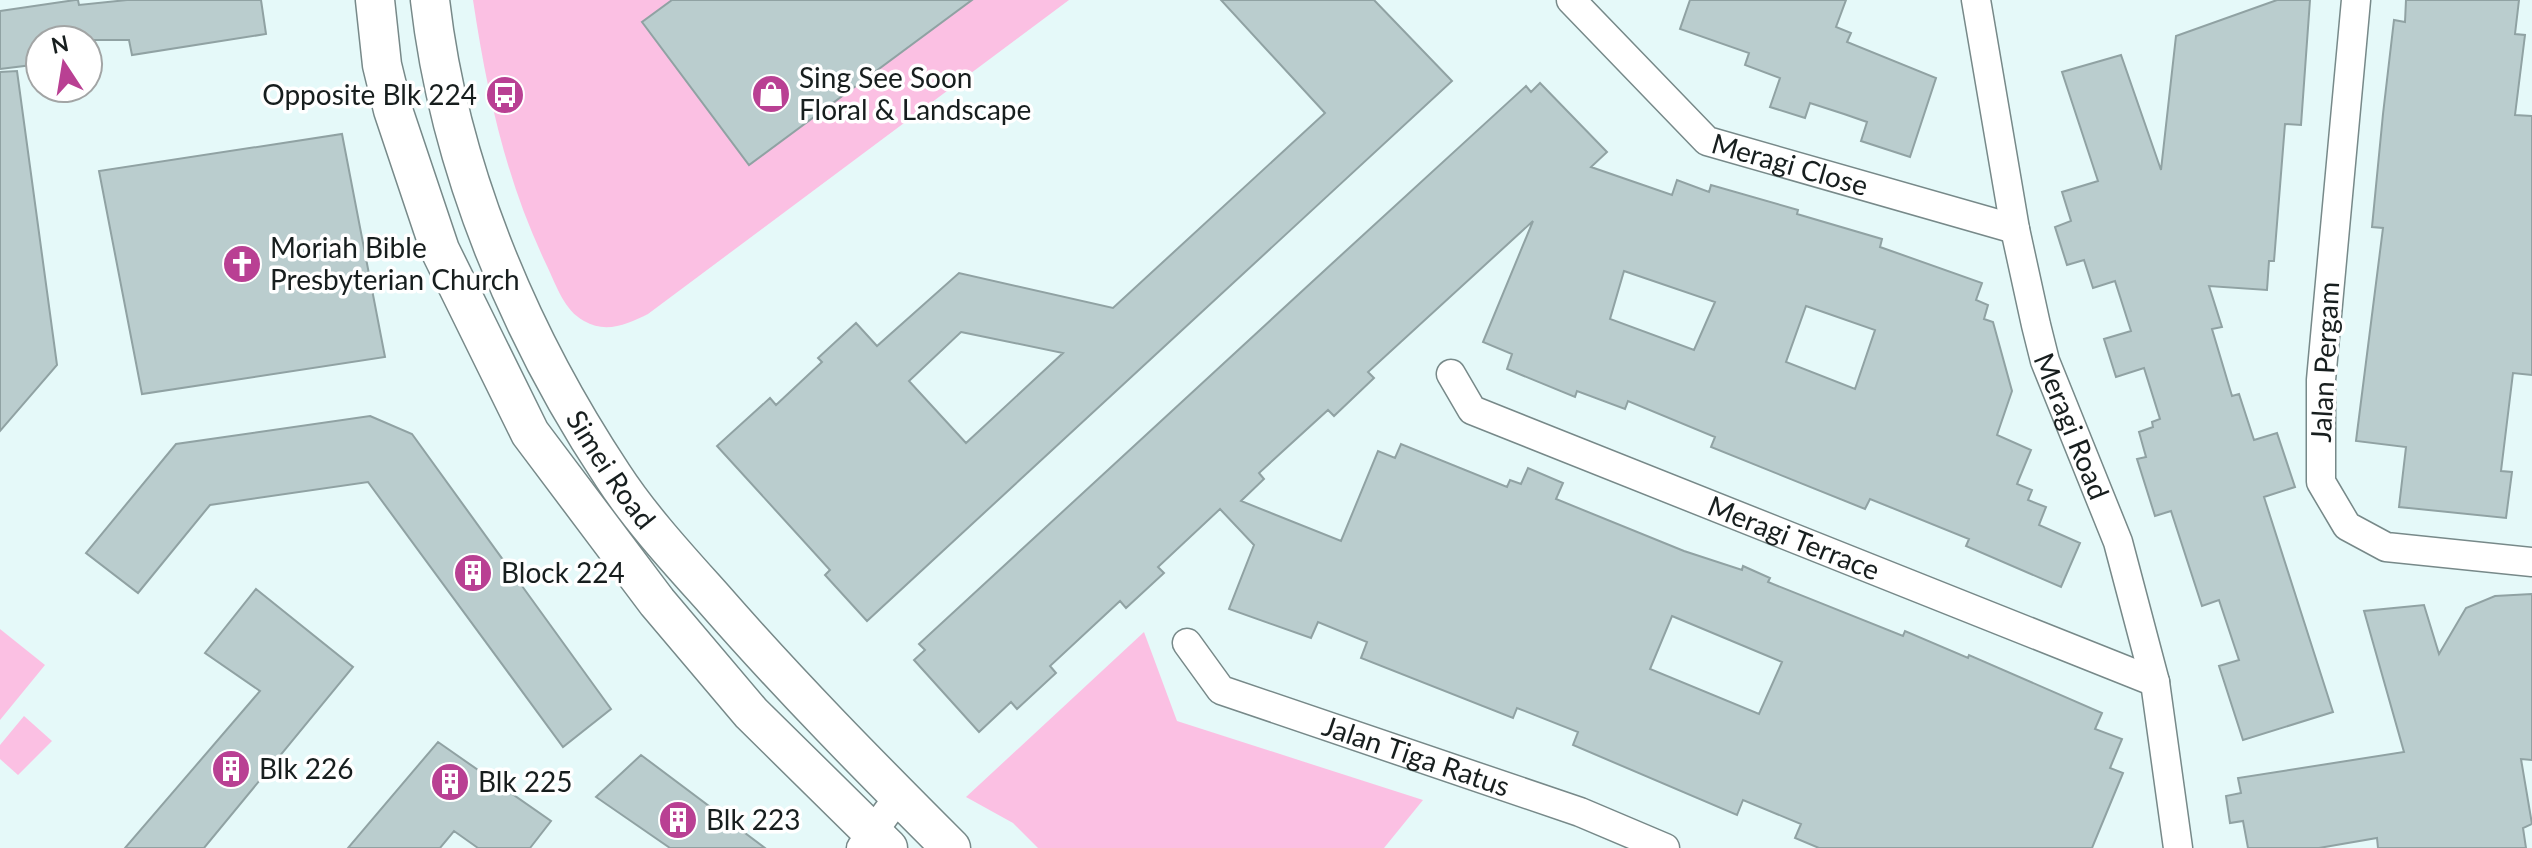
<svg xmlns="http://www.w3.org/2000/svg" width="2532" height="848" font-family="Lato,sans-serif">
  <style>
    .green { fill: #fbc0e3 }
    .building { fill: #bacdce; stroke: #90a2a3; stroke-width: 2; fill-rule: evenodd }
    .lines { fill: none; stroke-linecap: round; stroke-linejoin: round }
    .minor-casing { stroke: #778989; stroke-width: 31 }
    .secondary-casing { stroke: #778989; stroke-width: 41 }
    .minor { stroke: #fff; stroke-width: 28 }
    .secondary { stroke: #fff; stroke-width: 38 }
    .labels { text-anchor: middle; stroke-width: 7; stroke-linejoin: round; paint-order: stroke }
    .poi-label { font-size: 28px; fill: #171e1e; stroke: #fff; text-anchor: start }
    .street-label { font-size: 28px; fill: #171e1e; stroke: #fff }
  </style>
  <rect width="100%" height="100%" fill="#e5f9f9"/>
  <path class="green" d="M473 0H1069L648 314C628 324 606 334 584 321 564 310 557 287 547 266 506 181 487 93 473 0Z
    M0 629 45 665 0 720Z
    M1144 632 1177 721 1423 800 1384 848H1038L1013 823 966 797Z
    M24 716 52 741 18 775 0 759V745Z"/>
  <path class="building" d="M75 0H78L79 5 127 0H261L266 34 132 55 129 40H40V64L0 69V11Z
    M672 0H972L749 165 642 22Z
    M1221 0H1374L1452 81 867 621 825 575 830 570 717 446 770 398 776 405 822 362 818 358 856 323 877 346 959 273 1113 308 1325 113ZM961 332 1063 353 966 443 909 381Z
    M1690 0H1846L1836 27 1851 33 1847 42 1936 78 1910 157 1861 141 1867 122 1844 114 1810 103 1805 118 1770 107 1780 78 1745 65 1749 53 1680 29Z
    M2277 0H2310L2301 125 2285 124 2274 261H2269L2267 290 2209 286 2222 327 2212 329 2232 396 2239 394 2254 440 2277 433 2295 487 2264 497 2333 712 2243 740 2219 666 2239 660 2219 600 2202 606 2171 511 2155 516 2137 459 2146 457 2139 432 2153 427 2152 422 2160 419 2144 368 2116 377 2104 339 2131 331 2115 281 2093 288 2084 260 2067 265 2055 227 2071 221 2062 192 2098 181 2062 72 2121 55 2161 170 2176 36Z
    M2406 0H2519L2515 34 2525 35 2515 115 2532 116V375L2513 373 2501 471 2512 472 2506 518 2399 507 2406 447 2356 441 2383 228 2372 227 2383 114 2394 20 2405 22Z
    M17 71 57 365 0 431V72Z
    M1540 83 1607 152 1591 167 1672 195 1677 180 1709 192 1711 185 1798 210 1797 214 1882 239 1880 247 1982 283 1976 300 1988 305 1984 319 1993 322 2012 391 1997 435 2031 450 2017 484 2032 490 2028 500 2046 507 2039 525 2080 543 2061 587 1966 546 1969 539 1870 499 1865 509 1711 447 1715 437 1628 401 1625 409 1577 391 1575 397 1507 369 1512 354 1483 342 1533 221 1368 372 1374 378 1334 416 1328 410 1259 473 1264 479 1241 501 1341 541 1378 451 1395 458 1401 444 1507 487 1510 480 1521 484 1528 468 1563 483 1556 499 1684 551 1742 570 1743 566 1770 578 1768 582 1903 636 1905 631 1968 658 1969 655 2102 713 2095 729 2122 739 2110 768 2123 773 2092 848H1819L1795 838 1801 824 1743 800 1737 815 1573 745 1578 732 1517 708 1513 718 1361 658 1367 642 1318 622 1311 638 1229 609 1254 545 1220 509 1158 567 1164 573 1126 608 1120 601 1050 666 1056 673 1017 709 1011 702 979 732 914 660 925 650 919 644 1337 259 1526 86 1531 92ZM1624 271 1715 302 1694 350 1610 319ZM1806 306 1875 330 1855 389 1786 362ZM1672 616 1782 662 1759 714 1650 669Z
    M342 134 385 357 142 394 99 171Z
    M370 416 412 434 611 709 563 747 368 482 210 505 138 593 86 553 176 444Z
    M256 589 353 667 204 848H125L260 691 205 653Z
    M2532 594V760L2521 759 2532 824 2523 828 2526 848H2378L2377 838 2319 848H2248L2243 821 2230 823 2226 796 2241 793 2238 778 2404 752 2364 611 2424 605 2439 654 2466 608 2495 596Z
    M438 742 551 821 530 848H478L454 831 440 848H348Z
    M641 755 765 848H670L596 797Z"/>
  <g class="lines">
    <g class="minor-casing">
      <g id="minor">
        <path id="s1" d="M1571 0 1707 141 2015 229"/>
        <path id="s2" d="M1976 0 2015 229 2036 325 2045 361 2118 542 2155 682 2178 848"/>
        <path d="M2356 0 2321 380V482L2347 526 2386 547 2532 562"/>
        <path id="s3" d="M1451 374 1472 410 2155 682"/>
        <path id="s4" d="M1187 643 1221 690 1580 812 1665 848"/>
        <path d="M861 848 899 796"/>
      </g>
    </g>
    <g class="secondary-casing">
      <g id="secondary">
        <path d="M375 0 382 65 393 110 440 250 530 433 657 602 751 713 888 848"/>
        <path id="s5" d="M430 0C449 168 520 336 613 476 641 519 679 560 713 598 789 685 869 766 951 848"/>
      </g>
    </g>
    <use href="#minor" class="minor"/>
    <use href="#secondary" class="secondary"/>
  </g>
  <defs>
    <g id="shop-disc" transform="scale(2)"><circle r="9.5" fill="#b94093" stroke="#fff"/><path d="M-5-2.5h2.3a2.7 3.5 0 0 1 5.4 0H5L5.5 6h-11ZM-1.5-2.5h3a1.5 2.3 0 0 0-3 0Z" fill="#fff"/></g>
    <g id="bus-disc" transform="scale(2)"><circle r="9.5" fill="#b94093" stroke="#fff"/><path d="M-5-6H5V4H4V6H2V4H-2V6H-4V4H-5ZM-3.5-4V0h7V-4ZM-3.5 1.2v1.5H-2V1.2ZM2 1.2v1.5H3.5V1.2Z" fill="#fff"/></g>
    <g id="church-disc" transform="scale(2)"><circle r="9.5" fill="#b94093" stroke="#fff"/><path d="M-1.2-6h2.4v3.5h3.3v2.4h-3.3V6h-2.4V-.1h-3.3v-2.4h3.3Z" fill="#fff"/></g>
    <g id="building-disc" transform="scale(2)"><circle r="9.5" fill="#b94093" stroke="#fff"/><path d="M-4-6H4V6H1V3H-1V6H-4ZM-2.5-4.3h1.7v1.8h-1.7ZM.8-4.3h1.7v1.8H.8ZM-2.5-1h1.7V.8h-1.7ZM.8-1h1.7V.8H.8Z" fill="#fff"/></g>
  </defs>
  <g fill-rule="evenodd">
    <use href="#shop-disc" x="771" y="94"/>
    <use href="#bus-disc" x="505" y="95"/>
    <use href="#church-disc" x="242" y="264"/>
    <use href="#building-disc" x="473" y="573"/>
    <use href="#building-disc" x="231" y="769"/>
    <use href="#building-disc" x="450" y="782"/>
    <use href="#building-disc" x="678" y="820"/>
  </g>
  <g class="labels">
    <g class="poi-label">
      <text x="799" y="88">Sing See Soon<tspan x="799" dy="32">Floral &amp; Landscape</tspan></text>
      <text x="477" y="105" text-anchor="end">Opposite Blk 224</text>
      <text x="270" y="258">Moriah Bible<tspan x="270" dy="32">Presbyterian Church</tspan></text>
      <text x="501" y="583">Block 224</text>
      <text x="259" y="779">Blk 226</text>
      <text x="478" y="792">Blk 225</text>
      <text x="706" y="830">Blk 223</text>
    </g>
    <g class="street-label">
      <text dy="10" stroke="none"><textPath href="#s1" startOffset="282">Meragi Close</textPath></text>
      <text transform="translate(2325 362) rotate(-87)" y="10">Jalan Pergam</text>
      <text dy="10" stroke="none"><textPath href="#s2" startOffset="438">Meragi Road</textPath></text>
      <text dy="10" stroke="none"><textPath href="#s5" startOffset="508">Simei Road</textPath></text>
      <text dy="10" stroke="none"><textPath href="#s3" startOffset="388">Meragi Terrace</textPath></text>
      <text dy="10" stroke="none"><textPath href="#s4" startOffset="264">Jalan Tiga Ratus</textPath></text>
    </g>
  </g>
  <g transform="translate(64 64) rotate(348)"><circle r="38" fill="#ffffff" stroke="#a2a5a5" stroke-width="2"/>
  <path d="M0-6L14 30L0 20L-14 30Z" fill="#b94093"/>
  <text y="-12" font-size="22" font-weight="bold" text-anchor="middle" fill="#171e1e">N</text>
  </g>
</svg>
